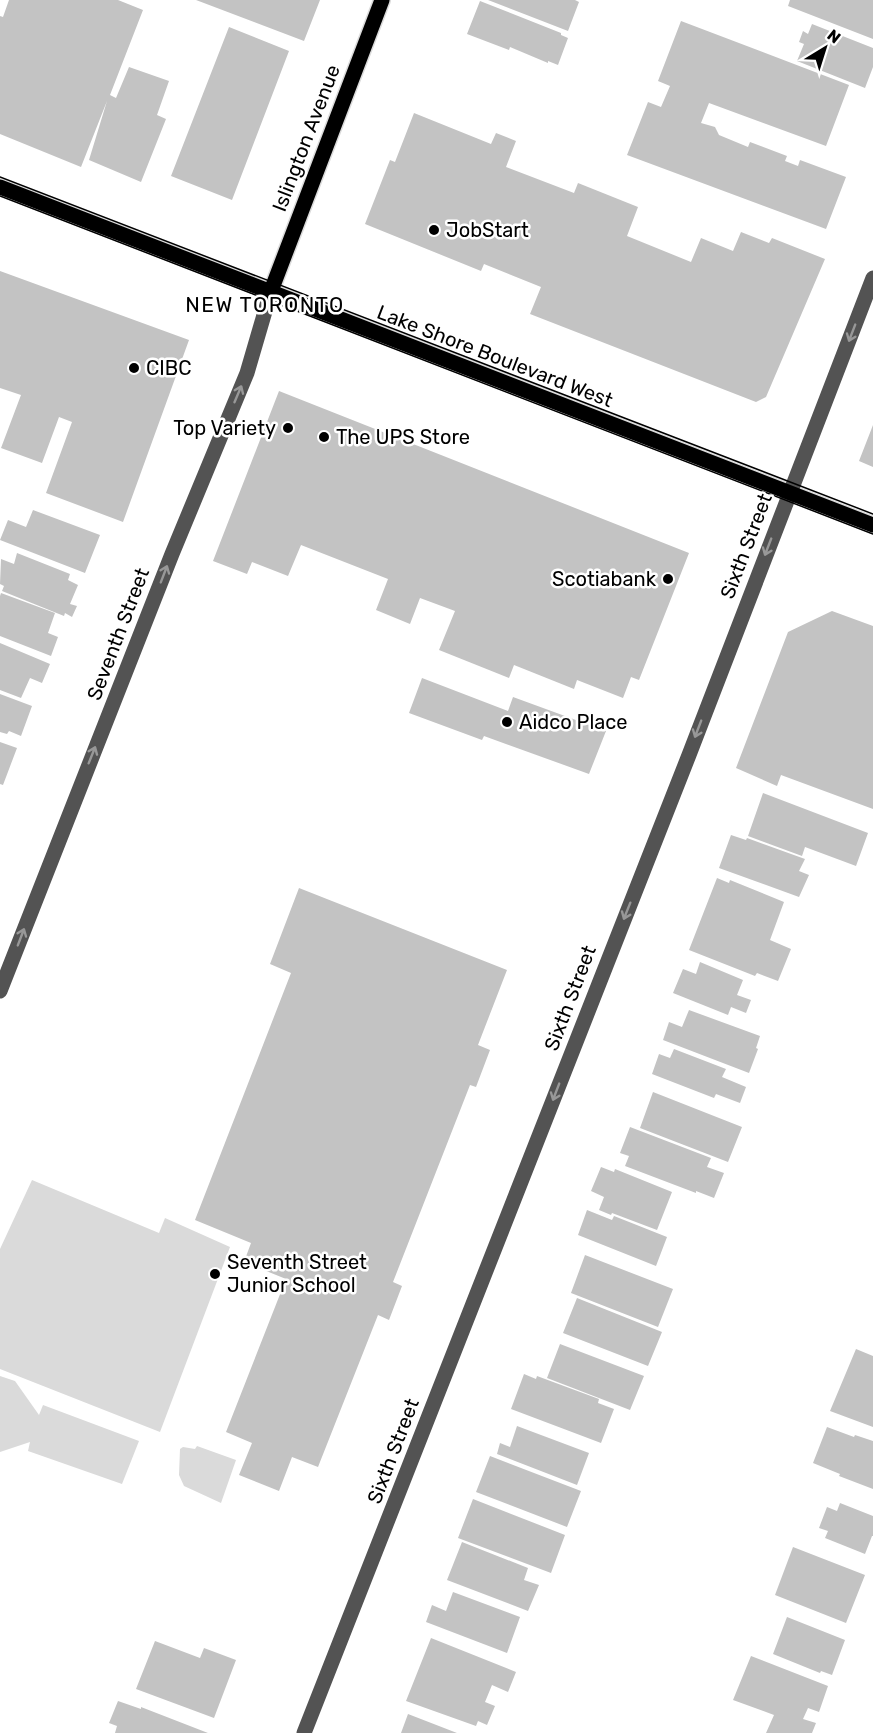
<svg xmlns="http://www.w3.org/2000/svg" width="873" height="1733" font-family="Rubik,sans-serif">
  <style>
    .green { fill: #dadada }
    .building { fill: #c3c3c3 }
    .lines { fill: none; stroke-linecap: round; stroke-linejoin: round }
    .major-casing { stroke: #dbdbdb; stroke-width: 18 }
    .minor { stroke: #535353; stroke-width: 15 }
    .major { stroke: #000; stroke-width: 15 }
    .tram { stroke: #000; stroke-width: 1.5 }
    .oneway { stroke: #989898 }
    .poi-dot { fill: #000; stroke: #fff; stroke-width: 2 }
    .labels { text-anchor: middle; stroke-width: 5; stroke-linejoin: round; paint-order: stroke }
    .street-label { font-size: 20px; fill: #000; stroke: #fff }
    .poi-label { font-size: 20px; fill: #000; stroke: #fff; text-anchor: start }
    .neighbourhood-label { font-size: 21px; letter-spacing: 1.5px; fill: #000; stroke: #fff }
  </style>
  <rect width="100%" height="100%" fill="#fff"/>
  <path class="green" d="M32 1180 159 1233 165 1218 230 1247 160 1432 0 1369V1249Z
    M0 1376 15 1381 39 1415 43 1405 139 1441 122 1484 28 1451 30 1442 0 1452Z
    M197 1446 236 1460 221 1503 184 1486 179 1475 180 1449 183 1447 195 1449Z"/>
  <path class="building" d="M9 0H118L143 10 110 95 116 98 129 67 169 81 157 115 166 119 141 182 89 160 107 101 81 167 0 134V16L3 17Z
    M196 0H320L304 41Z
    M488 0H575L579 2 568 31Z
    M790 0H873V39L788 6Z
    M480 1 561 33V35L568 38 558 65 548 61V63L510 47 509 50 467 34Z
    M681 21 849 85 826 146 709 103 701 123 715 127 719 135 748 147 750 142 787 156 785 161 798 166 800 160 846 177 826 229 627 155 648 102 661 107 670 86 658 81Z
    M812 24 873 48V67L865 88 797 61 804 44 799 42 803 31 808 34Z
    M229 27 289 51 232 200 171 176Z
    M414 113 491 144 496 133 516 141 506 167 574 193 578 183 638 207 627 236 691 262 701 238 733 251 741 232 769 243 772 238 825 259 766 397 756 402 530 314 541 287 484 264 481 271 365 224 390 160 395 162Z
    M0 271 189 340 123 522 46 493 72 422 59 417 42 463 1 448 21 395 0 388Z
    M279 391 689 553 639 680 631 677 623 698 577 680 574 689 514 665 509 678 439 650 455 611 420 598 410 624 376 610 388 579 301 545 288 576 252 562 247 574 213 561Z
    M873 425V467L859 461Z
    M33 510 100 535 85 573 0 540 8 520 26 527Z
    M17 553 70 574 68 580 78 585 70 604 77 606 72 617 65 613 64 616 2 591 4 586 0 584 1 559 14 564Z
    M1 593 55 613 48 633 58 637 51 656 0 636V596Z
    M832 611 873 626V809L781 775 777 786 736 768 788 632Z
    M0 643 50 664 42 683 30 678 21 698 0 690Z
    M422 678 508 711 513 697 606 731 589 774 484 736 482 740 409 713Z
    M0 694 32 706 21 736 9 731 7 734 0 732Z
    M0 742 17 748 3 785 0 784Z
    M763 793 868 833 856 866 805 847 802 856 748 836Z
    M731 835 746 840 747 838 805 859 799 871 809 875 799 897 719 868Z
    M717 878 729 883 730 880 784 902 770 940 791 949 778 981 757 973 755 976 689 950Z
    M299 888 507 970 478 1045 490 1050 476 1087 470 1085 393 1282 402 1286 389 1320 378 1315 318 1467 292 1457 279 1491 239 1475 252 1443 226 1432 286 1279 244 1262 251 1243 195 1220 291 973 270 964Z
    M700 962 743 980 737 995 751 1000 746 1013 731 1007 728 1015 673 993 683 969 696 974Z
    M689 1010 760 1036 756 1048 758 1049 749 1073 663 1040 669 1022 682 1027Z
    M674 1049 726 1069 722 1077 746 1087 740 1103 716 1094 714 1098 652 1074 659 1054 670 1058Z
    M653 1092 742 1127 728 1162 640 1128Z
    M630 1127 711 1158 707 1167 724 1173 714 1198 696 1191V1193L625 1166 629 1156 620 1153Z
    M601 1167 614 1172 615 1169 672 1192 657 1230 612 1213 611 1215 599 1210 604 1197 591 1191Z
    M587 1210 612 1220 614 1216 667 1237 656 1266 578 1235Z
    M585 1255 673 1289 658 1327 571 1293Z
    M577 1298 662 1332 648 1366 563 1333Z
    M560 1344 644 1376 630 1410 547 1378Z
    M856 1349 873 1356V1427L830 1411Z
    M524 1374 536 1379 537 1376 599 1399 598 1403 614 1409 601 1443 511 1409Z
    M517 1426 589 1453 577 1485 497 1454 500 1443 510 1447Z
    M827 1427 854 1437 855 1435 873 1441V1489L839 1476 840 1474 813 1463Z
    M490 1456 581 1491 567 1527 476 1492Z
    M473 1499 565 1535 551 1573 458 1538Z
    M840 1503 873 1516V1536H872L865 1554 825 1538 828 1531 819 1528 827 1507 837 1511Z
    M462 1542 528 1568 524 1580 539 1585 528 1611 447 1580Z
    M793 1547 865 1575 846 1623 775 1595Z
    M453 1592 520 1617 507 1653 426 1622 432 1605 446 1611Z
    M787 1617 845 1640 832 1675 821 1671 820 1673 773 1654Z
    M431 1638 516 1672 508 1692 492 1685 485 1702 495 1706 487 1725 478 1721 476 1726 406 1701Z
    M155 1641 200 1658 204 1648 236 1660 214 1718 136 1689Z
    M751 1656 828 1686 819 1712 808 1708 803 1719 816 1723 812 1733H766L774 1715 733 1700Z
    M118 1701 141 1709V1707L208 1733H115L117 1726 109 1723Z
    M408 1714 457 1733H401Z"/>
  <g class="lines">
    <g class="major-casing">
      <path id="major" d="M0 187 873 525
        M271 291 382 0"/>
    </g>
    <path class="minor" d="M0 991 172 554 247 373 271 291
      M304 1733 689 755 873 278"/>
    <use href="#major" class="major"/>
    <path class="tram" d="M0 177 873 514
      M0 196 873 534"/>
  </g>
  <defs><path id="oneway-shaft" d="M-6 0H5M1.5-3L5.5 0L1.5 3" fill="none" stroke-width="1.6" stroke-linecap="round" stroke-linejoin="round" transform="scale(1.5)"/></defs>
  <g class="oneway">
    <use href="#oneway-shaft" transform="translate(852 333) rotate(111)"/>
    <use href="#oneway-shaft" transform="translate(238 394) rotate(-67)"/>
    <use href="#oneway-shaft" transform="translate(768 547) rotate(111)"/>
    <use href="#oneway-shaft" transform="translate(164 574) rotate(-69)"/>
    <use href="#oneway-shaft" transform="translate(698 729) rotate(111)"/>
    <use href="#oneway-shaft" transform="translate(92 755) rotate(-68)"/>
    <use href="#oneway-shaft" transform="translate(627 911) rotate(112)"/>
    <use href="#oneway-shaft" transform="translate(21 937) rotate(-69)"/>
    <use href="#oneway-shaft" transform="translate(556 1092) rotate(111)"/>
  </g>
  <g class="poi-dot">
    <circle cx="434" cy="230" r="6"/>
    <circle cx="134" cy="368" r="6"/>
    <circle cx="288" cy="428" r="6"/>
    <circle cx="324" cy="437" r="6"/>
    <circle cx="668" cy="579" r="6"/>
    <circle cx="507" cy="722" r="6"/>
    <circle cx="215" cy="1274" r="6"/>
  </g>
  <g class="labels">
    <g class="street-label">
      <text transform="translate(306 138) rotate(-69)" y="7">Islington Avenue</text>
      <text transform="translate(495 356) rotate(21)" y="7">Lake Shore Boulevard West</text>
      <text transform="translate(746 546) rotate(-69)" y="7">Sixth Street</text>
      <text transform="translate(118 634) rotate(-69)" y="7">Seventh Street</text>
      <text transform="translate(570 998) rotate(-69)" y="7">Sixth Street</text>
      <text transform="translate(393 1451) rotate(-69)" y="7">Sixth Street</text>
    </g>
    <g class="poi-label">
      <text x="446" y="237">JobStart</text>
      <text x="146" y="375">CIBC</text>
      <text x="276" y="435" text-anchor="end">Top Variety</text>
      <text x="336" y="444">The UPS Store</text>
      <text x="656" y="586" text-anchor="end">Scotiabank</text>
      <text x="519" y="729">Aidco Place</text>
      <text x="227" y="1269">Seventh Street<tspan x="227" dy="23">Junior School</tspan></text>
    </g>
    <g class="neighbourhood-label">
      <text x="265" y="312">NEW TORONTO</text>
    </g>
  </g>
  <g transform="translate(825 48) rotate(38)" stroke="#ffffff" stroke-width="4.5" paint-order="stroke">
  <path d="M0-4.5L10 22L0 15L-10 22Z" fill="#000000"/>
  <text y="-9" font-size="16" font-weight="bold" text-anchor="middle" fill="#000000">N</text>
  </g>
</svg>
